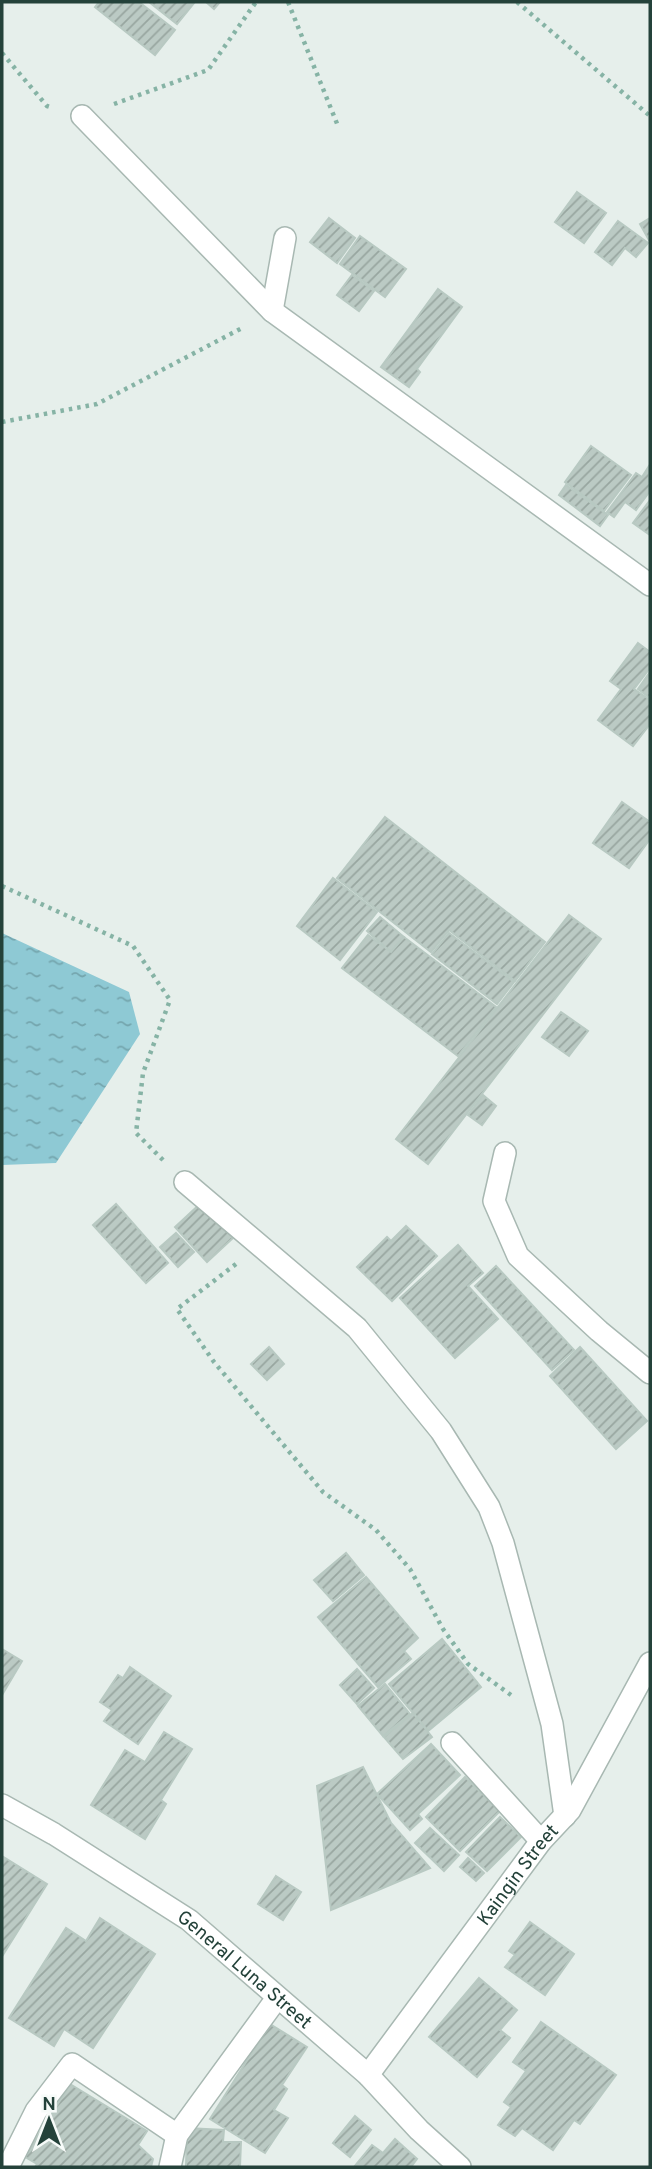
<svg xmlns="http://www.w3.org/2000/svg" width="652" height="2169" viewBox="0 0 652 2169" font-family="Overpass,sans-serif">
  <defs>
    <pattern id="water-ripples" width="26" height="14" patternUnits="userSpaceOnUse" patternTransform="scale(1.75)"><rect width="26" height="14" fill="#8ec9d4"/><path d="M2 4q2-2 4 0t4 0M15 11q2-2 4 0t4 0" fill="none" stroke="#74a5ad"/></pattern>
    <pattern id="building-hatch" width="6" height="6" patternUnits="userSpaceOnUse" patternTransform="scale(1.75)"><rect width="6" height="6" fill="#bbcac4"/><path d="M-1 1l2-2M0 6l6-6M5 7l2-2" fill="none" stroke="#98a6a0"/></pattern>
  </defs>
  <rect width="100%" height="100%" fill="#e6efeb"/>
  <polygon fill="url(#water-ripples)" points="2,933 129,992 140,1034 56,1163 2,1165"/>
  <g fill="url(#building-hatch)" stroke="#b8c9c2" stroke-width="2">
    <polygon points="99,2 139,2 175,30 155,55 95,7"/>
    <polygon points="149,2 193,2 194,3 177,24"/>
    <polygon points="206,2 220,2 214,9"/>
    <polygon points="577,192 606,213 584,243 555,222"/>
    <polygon points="329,218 355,238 337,263 310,242"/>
    <polygon points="650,218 650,242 640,224"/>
    <polygon points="618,221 648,243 636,257 625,248 612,265 595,252"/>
    <polygon points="360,236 406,269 385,297 340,264"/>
    <polygon points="352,275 374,291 359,311 337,295"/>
    <polygon points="438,289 462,307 417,369 420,372 409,387 381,367"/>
    <polygon points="591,446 631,475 604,511 565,482"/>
    <polygon points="649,466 650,491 636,510 625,502 614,517 607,512 636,473 642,477"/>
    <polygon points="566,485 608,515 600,526 559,495"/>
    <polygon points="650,500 650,535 633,523"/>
    <polygon points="638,643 650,652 650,668 634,689 650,700 650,724 633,746 598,720 621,689 610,681"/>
    <polygon points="650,672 650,698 638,689"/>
    <polygon points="622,802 650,822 650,839 629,868 593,843"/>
    <polygon points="385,817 545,942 515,981 449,930 431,952 337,878"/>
    <polygon points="333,878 377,912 340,960 297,926"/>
    <polygon points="569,915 601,939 428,1164 396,1139"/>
    <polygon points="380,917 404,937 391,952 367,931"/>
    <polygon points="449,933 514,982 497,1004 432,954"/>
    <polygon points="368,935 391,952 404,937 496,1007 458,1056 342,968"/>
    <polygon points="561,1012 588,1031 569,1056 542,1037"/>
    <polygon points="483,1095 496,1106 482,1125 468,1115"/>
    <polygon points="201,1203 233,1238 207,1262 175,1227"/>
    <polygon points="116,1204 168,1263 146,1283 93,1225"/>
    <polygon points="406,1226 437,1256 392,1301 357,1267 387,1237 391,1241"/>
    <polygon points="176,1233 194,1252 178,1267 160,1247"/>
    <polygon points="458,1245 483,1273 468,1286 498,1319 455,1358 400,1298"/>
    <polygon points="496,1266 574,1350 552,1370 475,1286"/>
    <polygon points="269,1347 284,1364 267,1380 251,1364"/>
    <polygon points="580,1347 647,1421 616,1449 550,1376"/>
    <polygon points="346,1553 364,1575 333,1601 314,1580"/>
    <polygon points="366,1577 418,1638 404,1651 411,1659 378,1687 318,1617"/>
    <polygon points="442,1639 481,1687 428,1731 389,1684"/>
    <polygon points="2,1649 22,1661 2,1695"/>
    <polygon points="130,1667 171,1696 138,1744 104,1721 112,1710 100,1702 118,1675 123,1678"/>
    <polygon points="357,1669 374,1688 357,1704 340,1685"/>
    <polygon points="385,1684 410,1714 383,1736 358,1706"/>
    <polygon points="413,1713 432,1737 403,1759 384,1737"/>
    <polygon points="164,1732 192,1749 161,1800 166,1804 145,1839 91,1805 125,1750 145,1762"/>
    <polygon points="431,1744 460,1775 418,1814 422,1819 410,1830 377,1794"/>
    <polygon points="363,1767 391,1823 430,1868 331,1910 317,1786"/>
    <polygon points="465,1777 500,1811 460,1851 426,1817"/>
    <polygon points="500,1817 521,1837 487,1871 466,1852"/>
    <polygon points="430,1828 459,1855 444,1871 415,1843"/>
    <polygon points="2,1856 47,1884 3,1955 2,1954"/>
    <polygon points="468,1858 484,1873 476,1881 460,1867"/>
    <polygon points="276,1876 301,1892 283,1920 258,1904"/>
    <polygon points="100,1918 155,1954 93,2048 64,2029 54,2046 9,2018 66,1928 86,1941"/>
    <polygon points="530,1922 574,1954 545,1995 505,1967 515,1955 509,1951"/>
    <polygon points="479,1978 517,2010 500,2030 510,2038 477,2077 429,2037"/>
    <polygon points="541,2022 616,2075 580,2124 574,2120 553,2150 522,2128 515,2136 498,2125 511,2107 504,2102 526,2071 513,2062"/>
    <polygon points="270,2024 307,2047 282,2085 287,2089 274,2110 288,2118 265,2153 210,2119"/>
    <polygon points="70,2084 147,2131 138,2145 153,2159 151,2167 35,2167 37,2164 25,2157"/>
    <polygon points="355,2116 371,2130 350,2157 333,2143"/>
    <polygon points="187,2128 224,2130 223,2142 241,2142 240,2167 186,2167"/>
    <polygon points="395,2139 417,2159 411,2167 354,2167 372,2145 383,2153"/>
  </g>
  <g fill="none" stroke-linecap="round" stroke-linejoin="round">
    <defs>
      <g id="service">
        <polyline points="272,311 285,238"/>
        <polyline points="452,1743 541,1841"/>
      </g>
      <g id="minor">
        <polyline points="82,116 272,311 650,585"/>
        <polyline points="505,1153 494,1201 518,1256 599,1331 650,1373"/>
        <polyline points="185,1182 357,1328 441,1431 489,1507 503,1543 552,1724 565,1816"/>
        <path id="s1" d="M368,2075L541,1841L570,1810L650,1663"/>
        <polyline points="8,2167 36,2111 72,2064 177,2135"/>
        <polyline points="170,2167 177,2135 277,1998"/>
      </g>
      <g id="tertiary">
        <path id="s2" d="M2,1805L54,1834L189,1920L368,2075L419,2130L460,2167"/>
      </g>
    </defs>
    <use href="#service" stroke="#a8b8b2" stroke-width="24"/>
    <use href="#minor" stroke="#a8b8b2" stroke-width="24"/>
    <use href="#tertiary" stroke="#a8b8b2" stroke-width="24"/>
    <g stroke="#86b3a5" stroke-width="4.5" stroke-dasharray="3.5 5" stroke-linecap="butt">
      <polyline points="288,2 338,126"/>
      <polyline points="517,2 650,116"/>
      <polyline points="2,53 47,106 53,108"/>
      <polyline points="114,104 208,70 256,2"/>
      <polyline points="2,422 97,404 244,327"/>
      <polyline points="2,886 133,946 170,1000 143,1073 136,1133 165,1162"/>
      <polyline points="236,1264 177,1309 214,1362 323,1492 376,1530 410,1569 443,1629 468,1664 511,1695"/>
    </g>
    <use href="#service" stroke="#fff" stroke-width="21"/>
    <use href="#minor" stroke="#fff" stroke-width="21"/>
    <use href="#tertiary" stroke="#fff" stroke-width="21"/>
  </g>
  <g text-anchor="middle" stroke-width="5" stroke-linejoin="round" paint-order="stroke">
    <g font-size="19" fill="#24423a" stroke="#f7fbf9">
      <text dy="7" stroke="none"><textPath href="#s1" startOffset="250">Kaingin Street</textPath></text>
      <text dy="7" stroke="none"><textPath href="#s2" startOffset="294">General Luna Street</textPath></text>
    </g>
  </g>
  <rect width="652" height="2169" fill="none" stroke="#24423a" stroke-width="7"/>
  <g transform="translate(49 2120)" stroke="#f7fbf9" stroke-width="5" paint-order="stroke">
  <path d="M0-5L12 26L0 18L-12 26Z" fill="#24423a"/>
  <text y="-10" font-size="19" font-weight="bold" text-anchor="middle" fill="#24423a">N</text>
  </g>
</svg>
